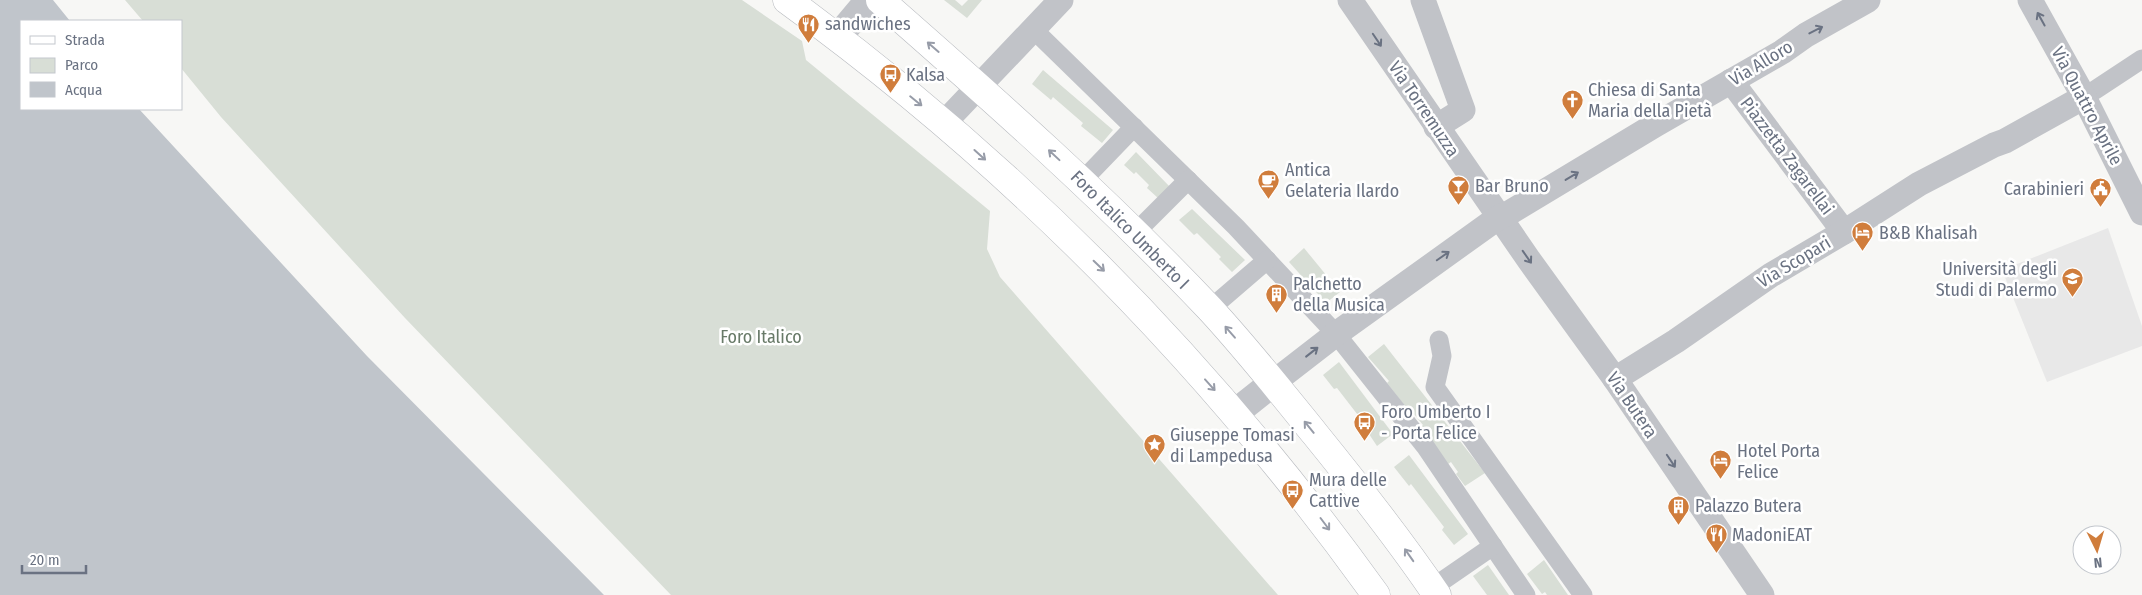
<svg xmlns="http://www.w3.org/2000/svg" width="2142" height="595" viewBox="0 0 2142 595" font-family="'Fira Sans Condensed',sans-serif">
  <rect width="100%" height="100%" fill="#f7f7f5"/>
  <polygon fill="#e8e8e8" points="2108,228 2142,326 2142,346 2047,382 2002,270"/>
  <g fill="#d8ded6">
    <polygon points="125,0 742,0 802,41 806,60 990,211 987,249 1000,277 1278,595 671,595 405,318 221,117 181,68 181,21 143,21"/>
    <polygon points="944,0 955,0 962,6 968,0 982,0 967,18"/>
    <polygon points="1043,70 1113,130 1102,143 1081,126 1083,123 1053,97 1051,100 1032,84"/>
    <polygon points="1136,152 1170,187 1158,198 1147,188 1149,185 1136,172 1134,174 1124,165"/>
    <polygon points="1192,209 1245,260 1232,272 1219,259 1221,257 1197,233 1194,235 1179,220"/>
    <polygon points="1304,248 1340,292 1326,303 1289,262"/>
    <polygon points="1384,344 1485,473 1465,486 1456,474 1458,472 1451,462 1448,464 1421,427 1423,425 1414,414 1412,415 1387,383 1389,381 1368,357"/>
    <polygon points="1339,362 1393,434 1377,446 1369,434 1371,432 1337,388 1334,389 1323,375"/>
    <polygon points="1409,455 1468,534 1454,545 1442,530 1444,527 1411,484 1409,486 1394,467"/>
    <polygon points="1544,560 1568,595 1547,595 1545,592 1542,594 1527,574"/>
    <polygon points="1488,565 1509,595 1487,595 1473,576"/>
  </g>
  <polygon fill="#c0c5cb" points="0,0 53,0 70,21 21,21 21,109 139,109 367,356 604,595 0,595"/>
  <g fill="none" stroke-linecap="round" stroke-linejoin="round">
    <defs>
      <g id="secondary">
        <path d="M787,0C1017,167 1211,365 1376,595"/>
        <path d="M880,0C993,99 1106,199 1210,309C1247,349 1281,392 1315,434C1358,487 1399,539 1437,595"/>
      </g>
    </defs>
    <use href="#secondary" stroke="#b6b9be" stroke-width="29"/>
    <g stroke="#c1c3c8" stroke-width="19">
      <polyline points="1034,30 1236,227 1336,334 1425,446 1526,595"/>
      <polyline points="2095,90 2142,59"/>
      <polyline points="1082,181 1134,127"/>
      <polyline points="1135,233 1188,180"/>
      <polyline points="1210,309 1267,260"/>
      <polyline points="1439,340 1442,356 1435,387 1583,595"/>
      <polyline points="1432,588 1493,546"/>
    </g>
    <g stroke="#c1c3c8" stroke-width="25">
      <polyline points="1350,0 1529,260 1615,379 1762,595"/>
      <polyline points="1423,0 1463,110 1436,127"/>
      <polyline points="2030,0 2084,97 2142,213"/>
      <polyline points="1731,81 1844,232"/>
      <polyline points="944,123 1061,0"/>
      <polyline points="1615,379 1676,341 1771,275 1844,232 1919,184 1994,145 2005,141 2084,97"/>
      <polyline points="1274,382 1336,334 1499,217 1509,213 1655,125 1782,52 1806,35 1868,0"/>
    </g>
    <g stroke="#c1c3c8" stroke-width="28">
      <polyline points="838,37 869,0"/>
      <polyline points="1235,413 1274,382"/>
    </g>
    <use href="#secondary" stroke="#fff" stroke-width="28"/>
  </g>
  <defs><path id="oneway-shaft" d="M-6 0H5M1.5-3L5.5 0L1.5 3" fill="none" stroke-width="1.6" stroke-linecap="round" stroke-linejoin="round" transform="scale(1.25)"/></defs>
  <g stroke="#6a7282">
    <use href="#oneway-shaft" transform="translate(2041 19) rotate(-119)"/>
    <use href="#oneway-shaft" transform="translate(1816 30) rotate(-27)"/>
    <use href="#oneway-shaft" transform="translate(1377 40) rotate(56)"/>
    <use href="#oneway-shaft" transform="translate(1572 176) rotate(-31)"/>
    <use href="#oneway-shaft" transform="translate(1443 256) rotate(-35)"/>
    <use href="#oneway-shaft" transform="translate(1527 257) rotate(55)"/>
    <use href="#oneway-shaft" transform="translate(1312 352) rotate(-38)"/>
    <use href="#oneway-shaft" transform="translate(1671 461) rotate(56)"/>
  </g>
  <g stroke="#979ca8">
    <use href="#oneway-shaft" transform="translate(933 47) rotate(-139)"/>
    <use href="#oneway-shaft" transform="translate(916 101) rotate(39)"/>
    <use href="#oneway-shaft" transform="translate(980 155) rotate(42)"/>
    <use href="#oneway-shaft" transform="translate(1054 155) rotate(-137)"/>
    <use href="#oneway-shaft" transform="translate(1099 266) rotate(44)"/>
    <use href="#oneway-shaft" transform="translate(1230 332) rotate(-131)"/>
    <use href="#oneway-shaft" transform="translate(1210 385) rotate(48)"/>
    <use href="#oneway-shaft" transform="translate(1309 427) rotate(-129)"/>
    <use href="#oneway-shaft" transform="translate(1325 524) rotate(53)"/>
    <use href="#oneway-shaft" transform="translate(1409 555) rotate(-125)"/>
  </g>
  <defs>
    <symbol id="restaurant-pin" viewBox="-11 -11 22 30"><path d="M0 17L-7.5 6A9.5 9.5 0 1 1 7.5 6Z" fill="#d07d3c" stroke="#fff"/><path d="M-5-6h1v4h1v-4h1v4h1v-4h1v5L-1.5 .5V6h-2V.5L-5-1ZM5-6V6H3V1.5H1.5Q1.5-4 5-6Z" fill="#fff"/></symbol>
    <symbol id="bus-pin" viewBox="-11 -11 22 30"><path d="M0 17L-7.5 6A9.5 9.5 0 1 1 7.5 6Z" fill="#d07d3c" stroke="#fff"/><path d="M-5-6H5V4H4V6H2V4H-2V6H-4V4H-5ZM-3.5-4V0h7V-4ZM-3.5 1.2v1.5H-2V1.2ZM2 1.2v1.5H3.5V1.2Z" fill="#fff"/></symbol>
    <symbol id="church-pin" viewBox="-11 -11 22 30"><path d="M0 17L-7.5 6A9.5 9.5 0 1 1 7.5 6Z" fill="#d07d3c" stroke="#fff"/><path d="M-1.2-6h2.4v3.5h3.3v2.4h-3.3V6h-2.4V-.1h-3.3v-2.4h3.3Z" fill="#fff"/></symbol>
    <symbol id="cafe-pin" viewBox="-11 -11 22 30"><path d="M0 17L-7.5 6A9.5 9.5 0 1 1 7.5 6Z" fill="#d07d3c" stroke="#fff"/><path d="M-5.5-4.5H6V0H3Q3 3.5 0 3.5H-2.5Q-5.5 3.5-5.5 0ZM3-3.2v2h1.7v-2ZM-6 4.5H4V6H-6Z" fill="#fff"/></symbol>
    <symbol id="bar-pin" viewBox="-11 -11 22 30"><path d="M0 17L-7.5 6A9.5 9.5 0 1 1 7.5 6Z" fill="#d07d3c" stroke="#fff"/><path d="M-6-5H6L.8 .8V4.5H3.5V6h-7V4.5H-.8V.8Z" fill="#fff"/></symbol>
    <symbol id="civic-pin" viewBox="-11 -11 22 30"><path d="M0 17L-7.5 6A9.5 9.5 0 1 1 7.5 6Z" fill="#d07d3c" stroke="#fff"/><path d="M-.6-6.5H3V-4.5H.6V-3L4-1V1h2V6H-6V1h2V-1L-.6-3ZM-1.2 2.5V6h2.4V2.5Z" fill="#fff"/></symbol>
    <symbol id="hotel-pin" viewBox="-11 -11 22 30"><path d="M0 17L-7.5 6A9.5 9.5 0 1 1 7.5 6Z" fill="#d07d3c" stroke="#fff"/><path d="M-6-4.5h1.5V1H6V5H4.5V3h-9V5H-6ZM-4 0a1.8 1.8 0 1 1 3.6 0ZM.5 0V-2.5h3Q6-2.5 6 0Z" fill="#fff"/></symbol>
    <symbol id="university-pin" viewBox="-11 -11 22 30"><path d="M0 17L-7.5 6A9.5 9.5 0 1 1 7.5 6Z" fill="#d07d3c" stroke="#fff"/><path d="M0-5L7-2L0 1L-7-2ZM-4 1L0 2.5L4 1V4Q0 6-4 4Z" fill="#fff"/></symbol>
    <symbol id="building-pin" viewBox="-11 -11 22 30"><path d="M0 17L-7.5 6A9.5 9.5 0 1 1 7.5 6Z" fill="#d07d3c" stroke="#fff"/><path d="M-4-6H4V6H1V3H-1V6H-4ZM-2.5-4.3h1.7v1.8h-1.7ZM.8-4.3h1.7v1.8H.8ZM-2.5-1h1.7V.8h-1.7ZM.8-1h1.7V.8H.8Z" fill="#fff"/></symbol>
    <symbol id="sight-pin" viewBox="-11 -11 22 30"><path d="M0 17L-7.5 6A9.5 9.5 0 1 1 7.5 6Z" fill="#d07d3c" stroke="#fff"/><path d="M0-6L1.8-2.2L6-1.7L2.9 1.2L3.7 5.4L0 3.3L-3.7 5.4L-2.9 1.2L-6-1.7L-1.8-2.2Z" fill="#fff"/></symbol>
  </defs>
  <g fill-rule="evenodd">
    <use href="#restaurant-pin" x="796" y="12" width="25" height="34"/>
    <use href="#bus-pin" x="878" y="62" width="25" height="34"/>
    <use href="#church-pin" x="1560" y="88" width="25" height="34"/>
    <use href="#cafe-pin" x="1256" y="168" width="25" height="34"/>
    <use href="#bar-pin" x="1446" y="174" width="25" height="34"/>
    <use href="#civic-pin" x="2088" y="176" width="25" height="34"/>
    <use href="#hotel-pin" x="1850" y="220" width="25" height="34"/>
    <use href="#university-pin" x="2060" y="266" width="25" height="34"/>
    <use href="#building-pin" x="1264" y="282" width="25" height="34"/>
    <use href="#bus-pin" x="1352" y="410" width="25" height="34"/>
    <use href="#sight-pin" x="1142" y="432" width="25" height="34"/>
    <use href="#hotel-pin" x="1708" y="448" width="25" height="34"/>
    <use href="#bus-pin" x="1280" y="478" width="25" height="34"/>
    <use href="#building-pin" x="1666" y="494" width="25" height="34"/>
    <use href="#restaurant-pin" x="1704" y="522" width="25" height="34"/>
  </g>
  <g text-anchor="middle" stroke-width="5" stroke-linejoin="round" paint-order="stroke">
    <g font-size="18" fill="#6a7282" stroke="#fff" text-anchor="start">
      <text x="825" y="30">sandwiches</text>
      <text x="906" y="81">Kalsa</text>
      <text x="1588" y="96">Chiesa di Santa<tspan x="1588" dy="21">Maria della Pietà</tspan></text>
      <text x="1285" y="176">Antica<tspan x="1285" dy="21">Gelateria Ilardo</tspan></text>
      <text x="1475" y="192">Bar Bruno</text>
      <text x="2084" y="195" text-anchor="end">Carabinieri</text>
      <text x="1879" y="239">B&amp;B Khalisah</text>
      <text x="2057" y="275" text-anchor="end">Università degli<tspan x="2057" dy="21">Studi di Palermo</tspan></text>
      <text x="1293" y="290">Palchetto<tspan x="1293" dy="21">della Musica</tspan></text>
      <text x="1381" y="418">Foro Umberto I<tspan x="1381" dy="21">- Porta Felice</tspan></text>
      <text x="1170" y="441">Giuseppe Tomasi<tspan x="1170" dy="21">di Lampedusa</tspan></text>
      <text x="1737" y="457">Hotel Porta<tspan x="1737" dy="21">Felice</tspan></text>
      <text x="1309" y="486">Mura delle<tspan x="1309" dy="21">Cattive</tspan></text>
      <text x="1695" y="512">Palazzo Butera</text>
      <text x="1732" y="541">MadoniEAT</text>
    </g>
    <g font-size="18" fill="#6a7282" stroke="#fff">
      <text transform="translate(1761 63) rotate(-31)" y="6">Via Alloro</text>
      <text transform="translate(2087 106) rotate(62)" y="6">Via Quattro Aprile</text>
      <text transform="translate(1424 109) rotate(56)" y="6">Via Torremuzza</text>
      <text transform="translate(1787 156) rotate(53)" y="6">Piazzetta Zagarellai</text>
      <text transform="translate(1130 230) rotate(45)" y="6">Foro Italico Umberto I</text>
      <text transform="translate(1794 262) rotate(-31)" y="6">Via Scopari</text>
      <text transform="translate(1632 405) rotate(56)" y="6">Via Butera</text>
    </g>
    <g font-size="18" fill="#687a68" stroke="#fff">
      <text x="761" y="343">Foro Italico</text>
    </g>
  </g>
  <rect x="20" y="20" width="162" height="90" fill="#ffffff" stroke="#c3c7cd"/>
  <rect x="30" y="36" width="25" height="8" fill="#ffffff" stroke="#c3c7cd"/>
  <text x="65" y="45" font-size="15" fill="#6a7282">Strada</text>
  <rect x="30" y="58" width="25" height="15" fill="#d8ded6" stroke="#c3c7cd"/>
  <text x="65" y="70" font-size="15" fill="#6a7282">Parco</text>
  <rect x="30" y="82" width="25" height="15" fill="#c0c5cb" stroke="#c3c7cd"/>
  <text x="65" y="95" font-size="15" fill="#6a7282">Acqua</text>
  <g transform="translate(2097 550) rotate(175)"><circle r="24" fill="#ffffff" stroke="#c3c7cd"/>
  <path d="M0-4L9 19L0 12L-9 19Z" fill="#d07d3c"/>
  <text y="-8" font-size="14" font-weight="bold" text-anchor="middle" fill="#6a7282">N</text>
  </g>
  <path d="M22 565v8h64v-8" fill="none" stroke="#6a7282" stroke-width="2.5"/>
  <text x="30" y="565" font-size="15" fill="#6a7282" stroke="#ffffff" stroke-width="4" paint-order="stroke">20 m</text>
</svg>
